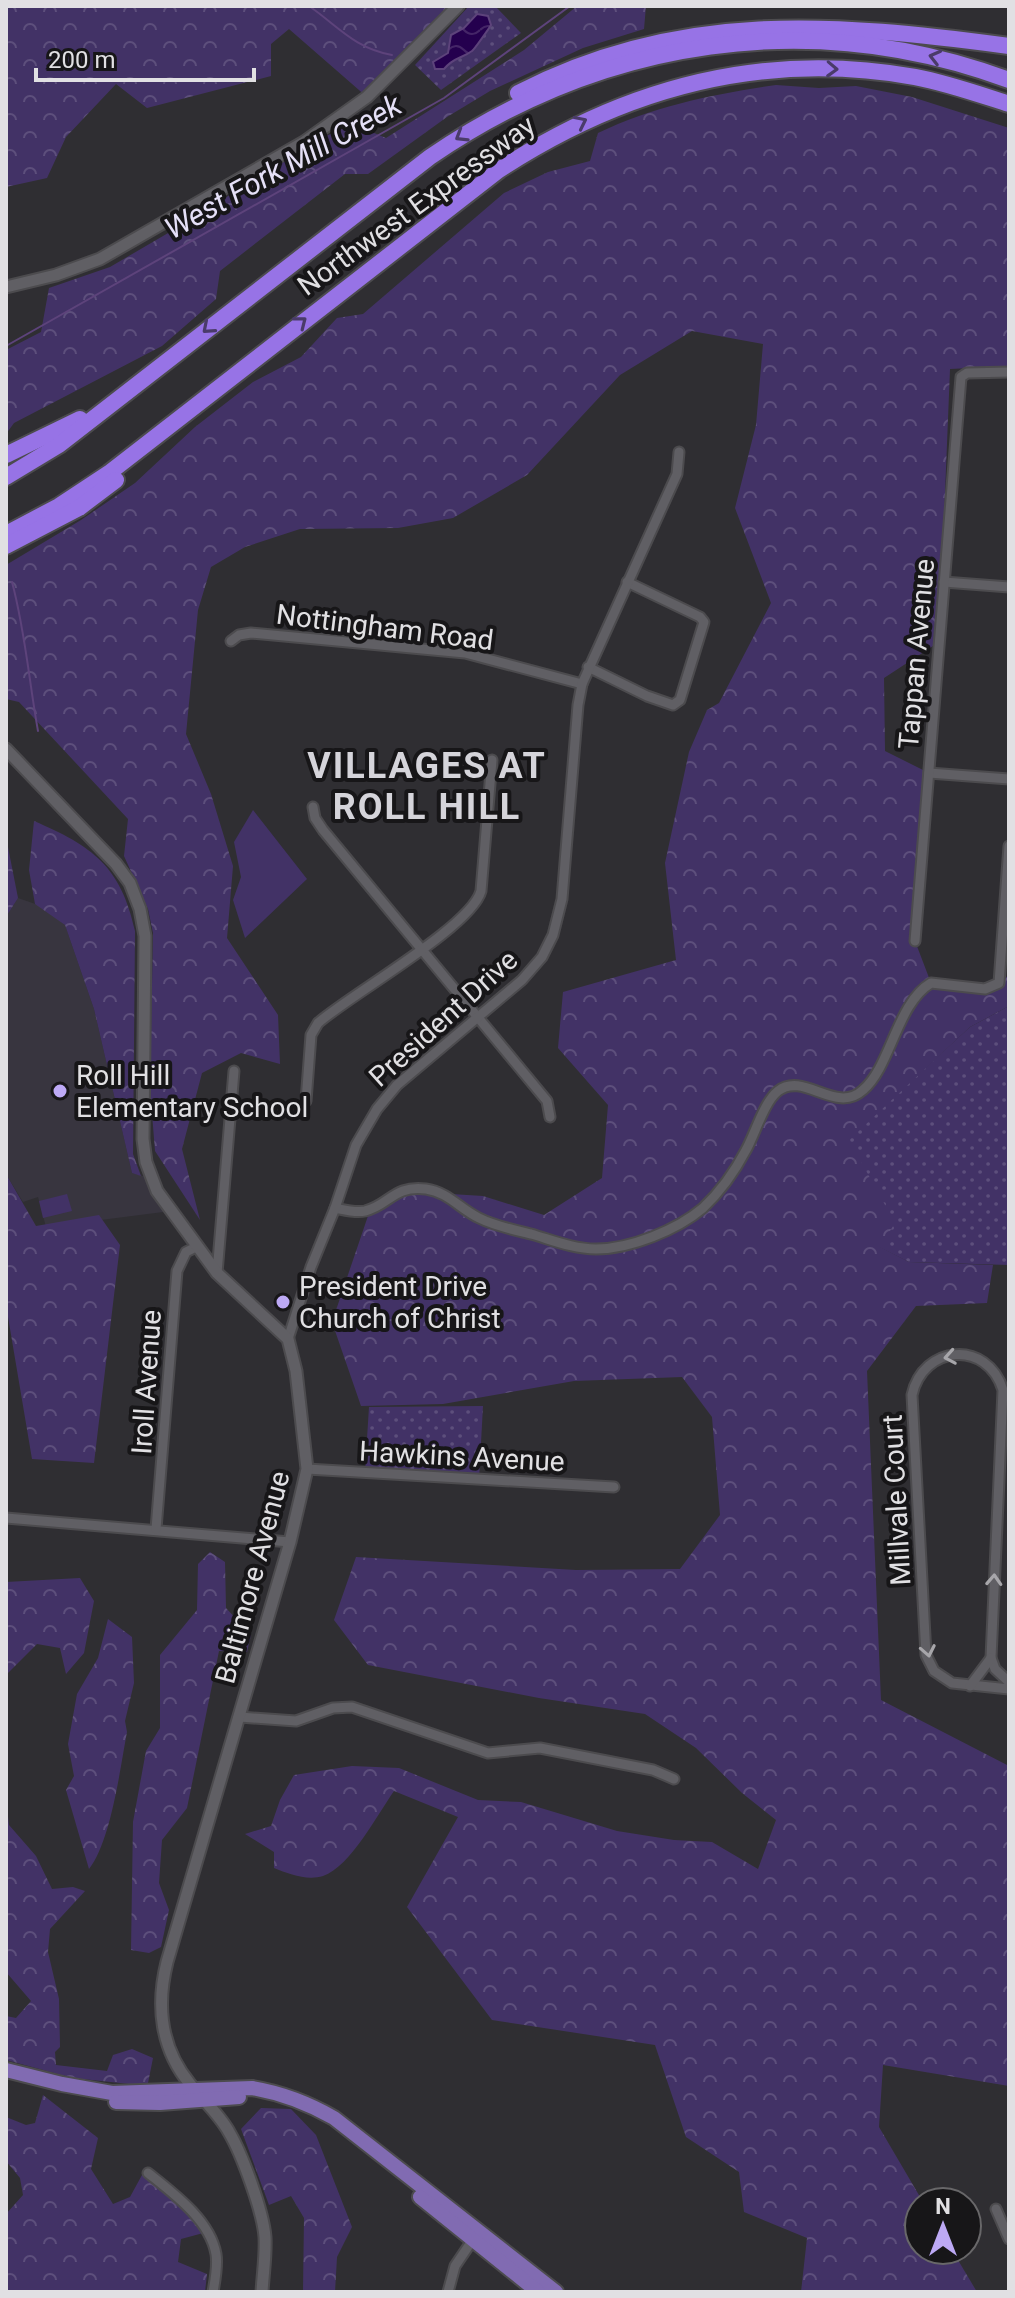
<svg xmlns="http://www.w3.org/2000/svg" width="1015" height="2298" viewBox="0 0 1015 2298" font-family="Roboto,sans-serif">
  <defs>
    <pattern id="grass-dots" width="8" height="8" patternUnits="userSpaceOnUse" patternTransform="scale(2)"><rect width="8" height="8" fill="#423266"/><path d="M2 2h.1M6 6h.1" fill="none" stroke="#5d4f7c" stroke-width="1.8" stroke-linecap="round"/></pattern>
    <pattern id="forest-crowns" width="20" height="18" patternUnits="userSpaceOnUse" patternTransform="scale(2)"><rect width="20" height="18" fill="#423266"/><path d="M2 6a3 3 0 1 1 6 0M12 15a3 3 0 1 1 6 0" fill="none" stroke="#5d4f7c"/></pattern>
    <pattern id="water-waves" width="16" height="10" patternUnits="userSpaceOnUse" patternTransform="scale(2)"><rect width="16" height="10" fill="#24004e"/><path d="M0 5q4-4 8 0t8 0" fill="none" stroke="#442567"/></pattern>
  </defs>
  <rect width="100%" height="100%" fill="#2f2e32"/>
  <polygon fill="#38353f" points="18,898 41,906 65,925 94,1009 132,1173 151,1178 171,1211 46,1227 38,1197 23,1202 6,1174 6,917"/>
  <g fill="url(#grass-dots)">
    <polygon points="469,6 495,6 521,33 441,90 415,65"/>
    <polygon points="1009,1006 1009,1265 909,1262 879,1247 848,1139 970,1027"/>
    <polygon points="483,1406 479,1479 365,1472 369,1407"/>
  </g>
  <g fill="url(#forest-crowns)">
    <polygon points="6,6 458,6 367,97 289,29 271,44 271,76 147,108 116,84 66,137 47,178 6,187"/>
    <polygon points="577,6 646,6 644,29 583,48 490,91 447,117 368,174 345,174 220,271 216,299 162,346 14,423 6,434 6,350 41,332 49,288 110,267 199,215 306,145 353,124 386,138 524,50"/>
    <path d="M776,85L819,88L856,86L912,97L1009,128V366L950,369L939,642L884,678L885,751L929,773L915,941L931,983L995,986L1009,975V1006L970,1027L849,1140L895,1223L880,1247L909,1262L993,1265L987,1303L916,1306L867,1371L881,1700L1009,1766V2086L883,2065L879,2127L923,2202H919V2250H952L977,2292H801L807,2238L744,2212L739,2172L686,2137L655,2045L492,2020L407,1907L458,1817L394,1791C377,1815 351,1866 323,1876C307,1881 289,1874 274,1868V1852L245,1834L271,1826L280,1800L294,1775L352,1766L399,1768L478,1800L521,1802L617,1831L674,1840L712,1842L758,1869L776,1820L742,1793L696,1748L645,1714L539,1698L368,1665L334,1620L356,1557L576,1570L680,1569L720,1515L712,1417L682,1377L574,1381L443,1404L361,1406L332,1322L370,1210L402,1191L483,1196L544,1215L602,1178L608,1105L558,1048L563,992L676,960L665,863L689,752L707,710L719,703L771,603L735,508L756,425L763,344L692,331L620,375L527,475L453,518L398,528L300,529L245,547L211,567L198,610L186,734L211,794L233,866L227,938L278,1015L280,1064L241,1053L202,1073L182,1149L200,1220L155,1151L150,1088L153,933L148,909L124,856L128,819L19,702L6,699V565L81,520L135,483L195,427L253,382L301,357L337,318L363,314L504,193L548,172L590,161L598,133C655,106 714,94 776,85Z"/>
    <path d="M34,821C92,846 121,866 135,931L133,1154L141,1176L132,1173L94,1009L65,925L35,904L29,870Z"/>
    <polygon points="6,837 18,898 6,917"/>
    <polygon points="6,1174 36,1226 99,1215 120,1245 94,1463 32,1459 6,1305"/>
    <polygon points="210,1552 225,1562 226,1608 251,1635 247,1652 219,1651 187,1808 162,1840 159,1883 169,1910 161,1947 149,1953 131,1950 133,1822 146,1751 160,1728 160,1655 197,1610 198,1564"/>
    <polygon points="80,1578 94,1601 84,1653 66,1674 60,1648 37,1644 6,1675 6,1582"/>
    <path d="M108,1619L132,1637L134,1683L125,1721L127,1732C120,1769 111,1841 89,1869L66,1790L74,1776L68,1744L77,1694L98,1658Z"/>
    <polygon points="6,1800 9,1825 36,1856 52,1889 73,1887 85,1891 50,1929 48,1952 59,1999 60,2047 55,2052 56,2065 107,2071 113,2055 132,2049 153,2058 148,2083 139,2085 73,2078 6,2060 6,2016 16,2018 31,2001 6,1972"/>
    <polygon points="43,2095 98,2138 91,2169 113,2204 130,2197 142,2175 148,2173 181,2200 207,2232 181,2239 178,2262 207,2274 205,2292 6,2292 6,2214 23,2195 20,2178 6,2161 6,2117 26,2125 35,2123"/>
    <polygon points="261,2108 291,2109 316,2135 352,2227 337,2257 335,2292 303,2292 304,2218 291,2196 269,2205 241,2129"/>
  </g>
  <g fill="#423266">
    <polygon points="253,810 307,879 245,938 233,900 241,877 234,842"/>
    <polygon points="67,1194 72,1211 43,1218 39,1201"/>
  </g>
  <path fill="url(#water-waves)" stroke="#5d437b" stroke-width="2" d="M477,14L488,16L491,25C490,27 474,50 472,51C461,59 454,57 444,69H435L433,62L448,53L451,35L464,28Z"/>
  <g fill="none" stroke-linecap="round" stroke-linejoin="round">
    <g stroke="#5d437b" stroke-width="2">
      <path d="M309,6C338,26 354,48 392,55"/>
      <polyline points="6,346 444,98 570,6"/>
      <path d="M12,582C25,630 29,681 38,731"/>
    </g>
    <defs>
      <g id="minor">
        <polyline points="944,582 1009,587"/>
        <polyline points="231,641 239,635 251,633 465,653 582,684"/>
        <polyline points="588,667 647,696 673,705 680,700 704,622 700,617 627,582"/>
        <polyline points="929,773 1009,779"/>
        <polyline points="313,807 315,818 323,830 547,1101 550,1117"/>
        <polyline points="915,941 961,377 967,373 1009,372"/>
        <path d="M306,1101L311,1035L318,1023C351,994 471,927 481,891L492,760"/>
        <path d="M335,1208C345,1210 355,1213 365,1211C390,1205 393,1185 426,1189C448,1192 460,1209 479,1218C495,1226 514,1230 531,1234C552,1240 573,1249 596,1249C630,1249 677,1230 703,1208C720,1192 735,1171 746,1150C755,1134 764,1102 778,1091C804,1071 836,1115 863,1090C891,1066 897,1003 931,983L985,989L999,983L1009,846"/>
        <polyline points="217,1273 234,1071"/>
        <polyline points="288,1339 311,1267 335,1208 356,1145 377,1109 397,1085 522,980 542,957 553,935 562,899 578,705 582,684 677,474 679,452"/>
        <polyline points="307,1469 614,1487"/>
        <polyline points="6,1518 290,1542"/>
        <polyline points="156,1529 177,1271 186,1252 196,1247"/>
        <path d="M1009,1682L995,1669L991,1658L1003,1390C987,1339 923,1345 912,1395L926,1655L934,1671L952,1683L1009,1689"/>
        <polyline points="970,1686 991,1658"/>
        <polyline points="240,1717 296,1721 333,1708 352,1707 488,1753 540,1748 653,1770 674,1779"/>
        <path d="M148,2173C173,2193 210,2220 216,2254C218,2266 215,2280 213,2292"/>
        <polyline points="996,2209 1009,2239"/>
        <polyline points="448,2292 455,2266 474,2238"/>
      </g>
      <g id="tertiary">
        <polyline points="6,287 56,275 100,259 304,142 367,97 458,6"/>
        <path d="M6,749L116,864L130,883L140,909L145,936L143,1139L146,1162L157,1191L217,1273L288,1339L296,1371L307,1469L290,1542L167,1962C156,2006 161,2049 190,2084C203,2100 219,2114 229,2132C242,2154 263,2211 265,2237C266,2255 263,2274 262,2292"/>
      </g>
      <g id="primary">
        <path d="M6,2070L62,2084L112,2093L252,2088C282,2093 308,2103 334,2118L556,2292"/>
        <polyline points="116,2102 160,2103 239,2097"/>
        <polyline points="420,2197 538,2292"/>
      </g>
      <g id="motorway">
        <path d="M518,93C680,9 835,23 1009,46"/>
        <polyline points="6,455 80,419"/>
        <path d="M6,477L59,445L430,157C603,38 811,7 1009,80"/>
        <path d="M6,534L59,506L109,473L499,170C626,87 764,50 915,77C947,83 978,94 1009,104"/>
        <polyline points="6,546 79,508 116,480"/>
      </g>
    </defs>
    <use href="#minor" stroke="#4c4b4e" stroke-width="13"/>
    <use href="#tertiary" stroke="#4c4b4e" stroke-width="15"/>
    <use href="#primary" stroke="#4c4b4e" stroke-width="18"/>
    <use href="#motorway" stroke="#4c4b4e" stroke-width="20"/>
    <use href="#minor" stroke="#605f64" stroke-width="9"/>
    <use href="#tertiary" stroke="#605f64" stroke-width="11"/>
    <use href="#primary" stroke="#816bb2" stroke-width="14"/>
    <use href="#motorway" stroke="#9773e6" stroke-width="16"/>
  </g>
  <defs><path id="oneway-chevron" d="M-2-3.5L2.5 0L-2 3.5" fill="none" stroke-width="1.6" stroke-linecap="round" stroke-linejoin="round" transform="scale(2)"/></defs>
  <g stroke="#4a3b6a">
    <use href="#oneway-chevron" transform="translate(935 57) rotate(-166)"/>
    <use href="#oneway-chevron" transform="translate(832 69) rotate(2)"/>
    <use href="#oneway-chevron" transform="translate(581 122) rotate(-26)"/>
    <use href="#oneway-chevron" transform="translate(461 136) rotate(148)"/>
    <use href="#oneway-chevron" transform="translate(301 322) rotate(-38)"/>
    <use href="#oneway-chevron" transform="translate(208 328) rotate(139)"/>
  </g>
  <g stroke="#a7a6aa">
    <use href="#oneway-chevron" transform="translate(950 1357) rotate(170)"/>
    <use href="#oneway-chevron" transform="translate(994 1580) rotate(-87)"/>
    <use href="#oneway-chevron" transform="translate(928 1651) rotate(79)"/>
  </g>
  <g fill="#bda9f5" stroke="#171618" stroke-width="3">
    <circle cx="60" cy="1091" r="8"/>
    <circle cx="283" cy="1302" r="8"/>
  </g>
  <g text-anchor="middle" stroke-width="8" stroke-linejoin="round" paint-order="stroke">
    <g font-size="28" fill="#e1e0e3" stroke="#171618">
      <text transform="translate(416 205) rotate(-36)" y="10">Northwest Expressway</text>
      <text transform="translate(385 627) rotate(7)" y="10">Nottingham Road</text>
      <text transform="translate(916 654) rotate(-85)" y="10">Tappan Avenue</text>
      <text transform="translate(443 1018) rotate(-42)" y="10">President Drive</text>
      <text transform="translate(146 1382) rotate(-86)" y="10">Iroll Avenue</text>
      <text transform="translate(462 1456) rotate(3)" y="10">Hawkins Avenue</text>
      <text transform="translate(896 1500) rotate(-93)" y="10">Millvale Court</text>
      <text transform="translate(252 1577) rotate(-75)" y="10">Baltimore Avenue</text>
    </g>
    <g font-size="28" fill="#e1e0e3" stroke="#171618" text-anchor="start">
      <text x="76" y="1085">Roll Hill<tspan x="76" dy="32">Elementary School</tspan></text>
      <text x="299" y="1296">President Drive<tspan x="299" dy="32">Church of Christ</tspan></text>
    </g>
    <g font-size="30" font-style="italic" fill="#e5e0f7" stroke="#171618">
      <text transform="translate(283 167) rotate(-29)" y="10">West Fork Mill Creek</text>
    </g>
    <g font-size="36" font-weight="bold" letter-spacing="2" fill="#d5d4da" stroke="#171618">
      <text x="427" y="778">VILLAGES AT<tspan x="427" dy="41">ROLL HILL</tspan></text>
    </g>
  </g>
  <rect width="1015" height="2298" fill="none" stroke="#e1e0e3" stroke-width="16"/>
  <g transform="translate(943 2226)"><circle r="38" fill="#171618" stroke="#686769" stroke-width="2"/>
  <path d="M0-6L14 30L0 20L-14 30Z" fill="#bda9f5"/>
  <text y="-12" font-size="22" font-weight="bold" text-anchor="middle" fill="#e1e0e3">N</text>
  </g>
  <path d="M36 68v12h218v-12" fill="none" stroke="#e1e0e3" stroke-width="4"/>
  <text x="48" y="68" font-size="24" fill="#e1e0e3" stroke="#171618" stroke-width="6" paint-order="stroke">200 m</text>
</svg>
